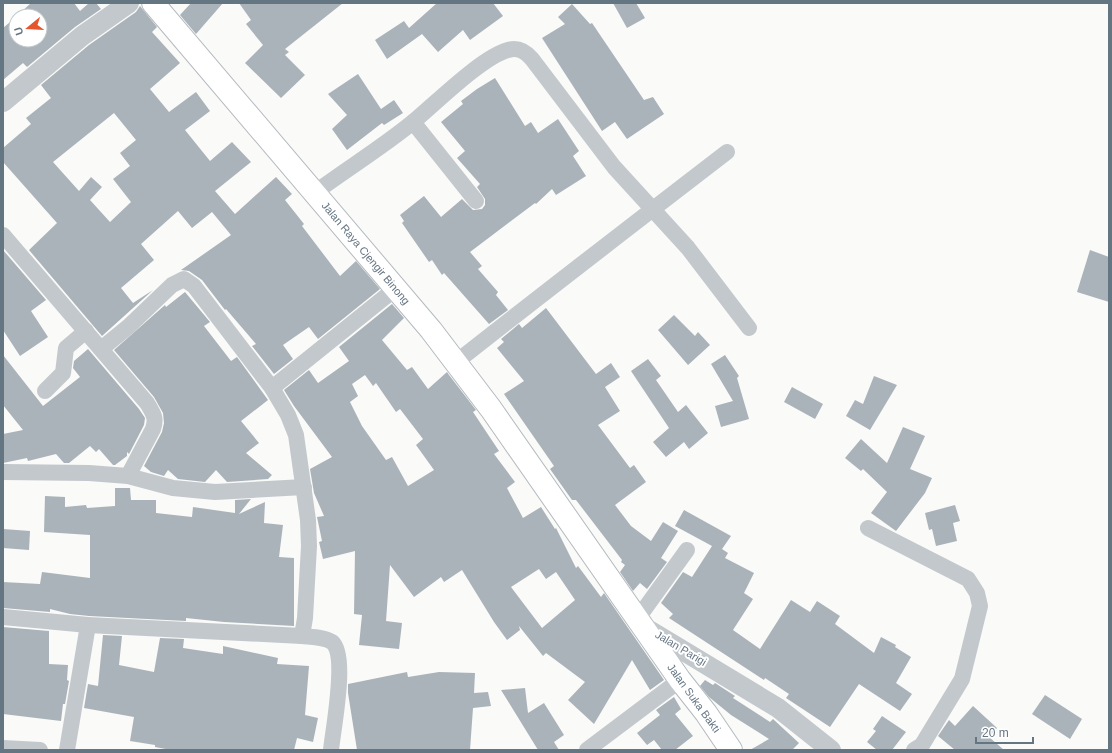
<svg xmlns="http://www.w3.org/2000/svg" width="1112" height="753" viewBox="0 0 1112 753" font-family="Arial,sans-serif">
  <rect width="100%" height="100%" fill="#fafaf8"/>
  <g fill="#aab3b9" fill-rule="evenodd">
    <polygon points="31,3 74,3 80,11 89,3 96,3 101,9 75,27 27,67 23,63 3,80 3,28 16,17 16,40 40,40 40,16 17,16"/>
    <polygon points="191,3 223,3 196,34 180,15"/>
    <polygon points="239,3 343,3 285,49 289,52 285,55 305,75 281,98 245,63 263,45 246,24 251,20"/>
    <polygon points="437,3 493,3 503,16 470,40 463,30 438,52 422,34 387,59 375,40 404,21 409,28"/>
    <polygon points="613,3 636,3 645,18 627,28"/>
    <polygon points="572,4 590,24 592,23 644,100 653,97 664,114 627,139 615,122 602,131 542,38 565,24 558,17"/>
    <path d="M140,6L157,27L152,32L180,63L150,89L169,112L196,92L210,111L185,130L210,161L232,142L251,162L215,191L235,214L276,177L292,194L285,200L304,224L302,226L340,276L356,261L380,289L318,339L309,327L283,345L293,359L274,374L252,346L256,344L226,309L225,310L202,280L189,271L181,270L231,235L212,212L192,228L178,211L141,244L154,260L121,288L133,303L153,290L102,336L29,250L57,223L3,162V148L31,124L26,118L51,98L41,85L89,45L136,12ZM114,113L136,140L120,153L130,166L113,179L131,202L110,222L90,200L102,187L91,177L79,191L53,162Z"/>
    <polygon points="358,74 381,109 394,100 403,113 384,125 382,123 347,150 332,129 347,115 328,94"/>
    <polygon points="495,78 525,126 531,122 538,133 558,119 579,151 573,156 586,176 556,195 552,189 536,204 535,203 470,252 482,266 478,269 498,292 496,295 508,310 489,324 444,273 442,275 432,260 429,262 402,223 404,221 400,215 424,196 441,217 462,199 473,210 482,209 485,205 485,199 477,187 480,184 457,158 465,151 441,122 463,104 461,101 477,89"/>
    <polygon points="3,250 46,300 31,311 48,337 20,356 3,330"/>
    <polygon points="1090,250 1109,257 1109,302 1077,292"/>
    <polygon points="185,292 210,322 204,326 231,361 237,357 268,400 241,421 259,443 246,453 272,475 268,479 227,482 216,470 205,482 178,479 168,470 164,476 151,472 144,466 162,432 164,423 163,413 154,397 114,350 165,305 166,307"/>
    <path d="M392,304L404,318L382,340L407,370L412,367L428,389L447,372L449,375L476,410L473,412L499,451L494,454L515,482L507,488L523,518L541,507L555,529L556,528L576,568L578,566L601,597L604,593L664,680L650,690L632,660L594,724L568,700L585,682L546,653L543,656L519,626L520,630L507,640L494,622L462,570L444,582L441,577L414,597L390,565L386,621L402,623L399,649L359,645L362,615L354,614L355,551L323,559L319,542L322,541L317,517L324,516L314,493L310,469L332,457L294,406L284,390L309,370L318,383L349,361L339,347ZM365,375L373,386L376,383L396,412L400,409L423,439L416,445L434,470L408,486L392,457L386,460L362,426L350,402L358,396L352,384ZM539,569L546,579L556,572L575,600L542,628L511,587Z"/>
    <polygon points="546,308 596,374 611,363 620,377 605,387 620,411 598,425 630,468 634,465 646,482 615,505 631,526 651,541 663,522 678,531 661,558 667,562 647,589 640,583 633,591 620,572 625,565 621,562 622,560 576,500 572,500 550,469 554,466 504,394 524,381 497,348 504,342 501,339 519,324 522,328"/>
    <polygon points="674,315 695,336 698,332 710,345 688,365 658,330"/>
    <polygon points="88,349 139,409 145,418 144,425 129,454 127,452 127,456 115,465 113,465 99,449 96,452 90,446 69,463 64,463 56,454 28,461 27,458 3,463 3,434 23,430 3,405 3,355 43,406 80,377 73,368 74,361"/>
    <polygon points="725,355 739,376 737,378 749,419 721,427 715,406 733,401 711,364"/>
    <polygon points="648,359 661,376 656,380 678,412 686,405 708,433 689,449 684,442 666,457 653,442 669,428 631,371"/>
    <polygon points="874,376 897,385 870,430 846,416 855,400 863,404"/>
    <polygon points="792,387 823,404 815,419 784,402"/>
    <polygon points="903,427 925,436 910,469 932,478 925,493 896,531 871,513 887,492 863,469 861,471 845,458 861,439 887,463"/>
    <polygon points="115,488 130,488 131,500 156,500 156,513 192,517 193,507 235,513 235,500 251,499 239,514 265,502 264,523 283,525 279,557 294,558 294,626 224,622 186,618 186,621 89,616 70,614 50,609 50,612 3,608 3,582 40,584 42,572 90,578 90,535 44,532 45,496 65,497 65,507 86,505 87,508 115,506"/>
    <polygon points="955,505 960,521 953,523 957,541 936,546 932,529 929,530 925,513"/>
    <polygon points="684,510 731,536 722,549 728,553 725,558 754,573 744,593 753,599 733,630 760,649 791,600 810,612 817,601 840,616 835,624 874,653 881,637 896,645 895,647 911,657 896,683 912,694 900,711 859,684 830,727 786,698 789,694 765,678 764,680 669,618 673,614 661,603 683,572 692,577 712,546 675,526"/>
    <polygon points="3,529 30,531 29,550 3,548"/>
    <polygon points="3,627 49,631 49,664 68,665 67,680 69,681 65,704 63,704 61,721 3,714"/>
    <polygon points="103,635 122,636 119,665 154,672 160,638 184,639 183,648 223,654 223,646 278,658 277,664 309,666 305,715 318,718 313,742 297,738 294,750 171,750 155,747 155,745 130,741 134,717 84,708 88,684 98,686"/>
    <polygon points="407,672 408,677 439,672 475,673 474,693 488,692 491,706 473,708 470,750 357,750 348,693 348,684"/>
    <polygon points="705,680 713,685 715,683 735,696 733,698 770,722 773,719 799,743 792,750 750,750 769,739 731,715 709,697 700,686"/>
    <polygon points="525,688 528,713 544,703 564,735 554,742 559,750 538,750 501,690"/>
    <polygon points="1045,695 1082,719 1070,739 1032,714"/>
    <polygon points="674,697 681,709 675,714 693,736 675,750 662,750 654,740 647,745 637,733 660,715 656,710"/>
    <polygon points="973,706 997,728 989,737 1004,750 955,750 938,736 949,720 955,726"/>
    <polygon points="882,716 906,732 892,750 877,750 867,742 876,731 873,729"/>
  </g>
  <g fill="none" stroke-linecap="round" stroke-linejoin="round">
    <defs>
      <polyline id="secondary" points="153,3 431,330 491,409 680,680 706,713 731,750"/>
    </defs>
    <use href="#secondary" stroke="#b3babf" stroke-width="24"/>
    <g stroke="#c3c8cc" stroke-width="16">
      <polyline points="413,122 476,201"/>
      <path d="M318,196L324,186C353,165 385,145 413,122C436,103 482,57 508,50C518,47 525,51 532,59L614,167L688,248L749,328"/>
      <path d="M3,235L147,403C153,413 157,418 153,429L128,476"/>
      <polyline points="101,349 128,327 172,285 184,279 194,286 272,388 288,415 296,435 308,520 309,546 305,618 302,636"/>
      <path d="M455,363C545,292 636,222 727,152"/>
      <polyline points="272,388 395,289"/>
      <polyline points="45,391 63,373 66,348 86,331"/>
      <polyline points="3,472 89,473 128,476 173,488 215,492 304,487"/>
      <polyline points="868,528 968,579 977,593 980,606 962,679 922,745 914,750"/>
      <path d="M3,617L88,625L302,636C311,637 325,637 332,642C348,655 333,729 331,750"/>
      <polyline points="638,618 687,550"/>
      <polyline points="3,748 40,750"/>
      <polyline points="67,750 88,625"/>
      <polyline points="587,750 680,680"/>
    </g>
    <g stroke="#c3c8cc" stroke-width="20">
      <polyline points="3,102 82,36 129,3"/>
      <polyline points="644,627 778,708 831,750"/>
    </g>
    <use href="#secondary" stroke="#fff" stroke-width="22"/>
  </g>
  <g text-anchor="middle" stroke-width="4" stroke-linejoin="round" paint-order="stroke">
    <g font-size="11" fill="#657683" stroke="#fff">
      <text transform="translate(366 253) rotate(50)" y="4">Jalan Raya Cjengir Binong</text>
      <text transform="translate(681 648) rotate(31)" y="4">Jalan Parigi</text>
      <text transform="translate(694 698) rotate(54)" y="4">Jalan Suka Bakti</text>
    </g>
  </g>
  <rect width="1112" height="753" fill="none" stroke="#657683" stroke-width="8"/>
  <g transform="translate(28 28) rotate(252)"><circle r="19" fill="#ffffff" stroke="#c1c8cd"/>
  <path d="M0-3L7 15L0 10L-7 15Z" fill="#e4572e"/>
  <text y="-6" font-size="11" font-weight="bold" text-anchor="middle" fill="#657683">U</text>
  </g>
  <path d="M976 737v6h57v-6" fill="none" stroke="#657683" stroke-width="2"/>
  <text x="982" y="737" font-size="12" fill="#657683" stroke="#ffffff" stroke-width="3" paint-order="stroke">20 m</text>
</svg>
